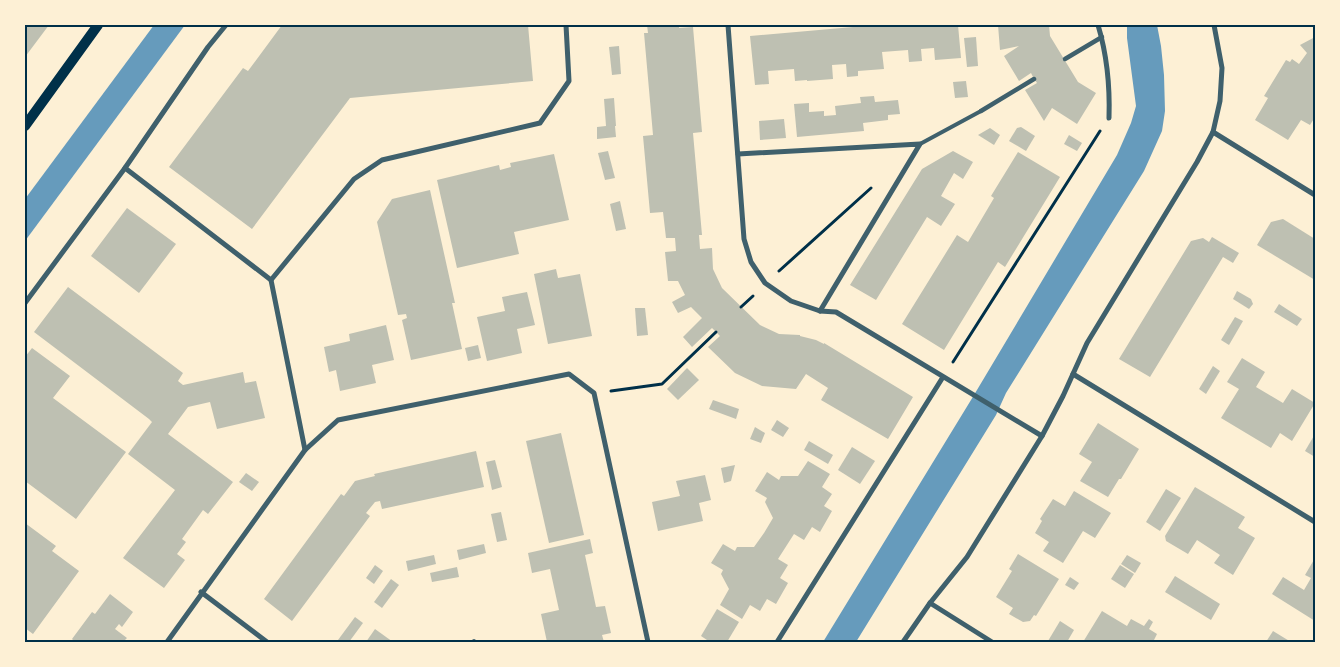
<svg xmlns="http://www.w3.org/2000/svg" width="1340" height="667" viewBox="0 0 1340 667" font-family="'Open Sans',sans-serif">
  <rect width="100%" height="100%" fill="#fdf0d5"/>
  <g fill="#669bbc">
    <polygon points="154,25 185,25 25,241 25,199"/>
    <polygon points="1127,25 1157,25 1161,46 1164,75 1165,111 1162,131 1144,171 1006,393 996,415 856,642 823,642 971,400 1117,155 1131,123 1136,106 1127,38"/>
  </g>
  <g fill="#bec0b2">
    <polygon points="25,25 49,25 25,57"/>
    <polygon points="282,25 528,25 533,81 350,98 252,229 169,167 243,68 248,71"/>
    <polygon points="647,25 679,25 679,28 693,27 702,132 693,133 702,235 699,235 700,249 712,248 713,269 722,288 760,325 779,334 800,335 800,336 816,340 824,344 824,343 913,397 888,439 821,400 828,388 806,374 796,389 762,386 735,373 708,347 720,336 712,328 692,347 683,337 702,318 691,307 678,313 672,302 685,295 678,281 668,281 665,252 676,251 675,238 666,238 663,212 650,213 643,136 653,135 644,33 648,33"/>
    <polygon points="853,25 958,25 961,58 935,60 934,48 921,49 922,61 909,62 908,50 882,52 884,69 858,71 858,76 847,77 846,64 832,65 833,79 807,81 807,80 795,81 794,69 768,71 769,84 755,85 750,36 853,27"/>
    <polygon points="998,25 1049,25 1050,36 1078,82 1096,93 1077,124 1052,108 1044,121 1025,90 1037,83 1034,79 1031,73 1019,81 1004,56 1019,46 1000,50"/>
    <polygon points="976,37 978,66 967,67 964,38"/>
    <polygon points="1315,37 1315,117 1310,125 1301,120 1288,140 1255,120 1268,98 1264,96 1286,60 1290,62 1292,59 1299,64 1307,53 1300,45"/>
    <polygon points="619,46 621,74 612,75 609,47"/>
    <polygon points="966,81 968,97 955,98 953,82"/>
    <polygon points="874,96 875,102 898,100 900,114 888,115 888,120 863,123 864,131 797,137 794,104 809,103 809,112 824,111 824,116 836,115 835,106 861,103 860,97"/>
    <polygon points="614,98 616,126 615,126 616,137 597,139 597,127 606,126 604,99"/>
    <polygon points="784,119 786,138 760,140 759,121"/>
    <polygon points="1021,127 1035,136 1026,151 1009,141 1017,128"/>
    <polygon points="990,128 1000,135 994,145 978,135"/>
    <polygon points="1069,135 1082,143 1077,151 1064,144"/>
    <polygon points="608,151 615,178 605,180 598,153"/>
    <polygon points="953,151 973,162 963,179 954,173 941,196 955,204 941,226 927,217 876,300 850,285 922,169"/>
    <polygon points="1018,152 1060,177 1005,267 998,262 944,350 902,324 957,235 968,242 994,198 991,196"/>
    <polygon points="554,154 569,220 514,232 519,254 457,268 437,180 499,165 500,170 511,167 510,163"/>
    <polygon points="430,190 455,303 452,303 462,349 411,360 402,320 407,318 406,314 398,315 377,222 392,199"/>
    <polygon points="620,201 626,229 616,231 610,204"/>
    <polygon points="127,208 176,244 139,293 91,256"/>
    <polygon points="1283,219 1315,239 1315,280 1257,245 1271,222"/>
    <polygon points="1212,237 1239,253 1233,263 1223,257 1150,377 1119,359 1191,241 1203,238 1209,242"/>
    <polygon points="556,269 558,278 580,274 592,336 548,344 534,274"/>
    <polygon points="68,287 183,373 178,381 183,385 243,372 245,383 256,381 265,418 217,429 210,402 188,407 168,434 233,482 208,514 203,510 182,539 186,542 177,554 185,560 164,588 123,558 175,490 128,454 152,422 149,419 34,332"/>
    <polygon points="1237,291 1251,299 1253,304 1249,309 1233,299"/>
    <polygon points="527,292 535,325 517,329 522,353 487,361 477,317 505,311 502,297"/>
    <polygon points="1279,304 1302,319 1297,326 1274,312"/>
    <polygon points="635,308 645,308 648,335 637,336"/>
    <polygon points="1235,317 1243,321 1229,345 1221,340"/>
    <polygon points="386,325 394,360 372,365 376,383 340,391 336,370 329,372 324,347 350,341 349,334"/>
    <polygon points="478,345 481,358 468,361 465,348"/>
    <polygon points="32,348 70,376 53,398 126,452 76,519 25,481 25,357"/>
    <polygon points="1242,358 1265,372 1256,387 1283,403 1292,389 1315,403 1292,441 1280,433 1271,448 1221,418 1239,389 1227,382"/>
    <polygon points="1213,366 1220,371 1206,394 1199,389"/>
    <polygon points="687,368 699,380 678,400 667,389"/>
    <polygon points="713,400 739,409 736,419 709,409"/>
    <polygon points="777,420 789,428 783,437 771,430"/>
    <polygon points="1098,423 1139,449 1121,479 1119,479 1108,497 1080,481 1092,462 1079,454"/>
    <polygon points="755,427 765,433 761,443 750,439"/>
    <polygon points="561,433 584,535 549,543 526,441"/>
    <polygon points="1315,434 1315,457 1305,451"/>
    <polygon points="809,441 833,455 828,464 804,450"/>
    <polygon points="852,447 875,461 860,484 838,470"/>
    <polygon points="476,451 484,487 382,509 380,501 375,502 366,513 370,516 292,621 264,599 341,494 344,496 355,481 375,476 374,474"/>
    <polygon points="495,460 502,487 492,490 486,462"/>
    <polygon points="808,461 830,474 822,487 832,494 824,506 832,511 820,532 812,527 804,540 794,534 778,559 788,565 780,578 788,583 776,604 767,599 760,611 750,605 742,619 720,605 729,589 721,574 723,570 711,563 723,544 735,551 737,547 754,547 764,533 773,518 765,502 767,498 755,491 767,472 779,480 781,476 798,476"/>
    <polygon points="735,465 731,481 724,483 721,468"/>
    <polygon points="246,473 259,482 252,491 239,482"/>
    <polygon points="705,475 711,500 699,503 703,521 658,531 652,502 680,496 676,481"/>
    <polygon points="1195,487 1245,517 1238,528 1255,538 1233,575 1214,563 1220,555 1197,540 1188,554 1166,541 1165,536"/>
    <polygon points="1166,489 1181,498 1160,531 1146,522"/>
    <polygon points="1074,491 1111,513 1095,538 1083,531 1063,563 1043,551 1049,542 1035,533 1042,521 1040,519 1053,499 1065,506"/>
    <polygon points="501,512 507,540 497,542 491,514"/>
    <polygon points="25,523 56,546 52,551 79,571 33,634 25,628"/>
    <polygon points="590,539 593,553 585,555 596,607 605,606 611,633 602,635 604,642 547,642 541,614 559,610 550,569 532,573 528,553"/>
    <polygon points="484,544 486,553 459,560 457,550"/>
    <polygon points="1018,554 1059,579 1036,616 1034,615 1030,621 1023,622 1009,614 1013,608 996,597 1012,571 1009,569"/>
    <polygon points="434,555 436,564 408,571 406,561"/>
    <polygon points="1127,555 1141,563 1135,573 1121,564"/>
    <polygon points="1315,558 1315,621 1272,594 1283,577 1304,590 1311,578 1305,575"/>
    <polygon points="375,565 383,571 374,584 366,578"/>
    <polygon points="1120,565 1134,574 1125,588 1111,579"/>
    <polygon points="457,567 459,577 432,582 430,573"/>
    <polygon points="1175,576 1220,604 1211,620 1165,592"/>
    <polygon points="1070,577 1079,583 1074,590 1065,585"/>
    <polygon points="391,579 399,585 382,608 374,602"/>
    <polygon points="110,594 133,612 122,627 119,624 115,629 127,638 123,642 75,642 72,639 92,612 95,614"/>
    <polygon points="717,609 739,622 727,642 710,642 701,636"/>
    <polygon points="1102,611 1127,626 1131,619 1144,626 1149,619 1153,622 1149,629 1157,634 1153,642 1083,642"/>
    <polygon points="355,617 363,623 349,642 342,642 338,640"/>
    <polygon points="1060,621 1074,630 1067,642 1051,642 1048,641"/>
    <polygon points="375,629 393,642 366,642"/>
    <polygon points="1273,631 1291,642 1266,642"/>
  </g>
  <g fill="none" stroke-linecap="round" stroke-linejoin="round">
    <g stroke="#003049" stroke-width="3">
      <polyline points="779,271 871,188"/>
      <polyline points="741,307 753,296"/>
      <polyline points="953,362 1100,131"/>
      <polyline points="611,391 662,384 716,332"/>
    </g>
    <g stroke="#3f606c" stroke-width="4">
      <polyline points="920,144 981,111"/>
      <polyline points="473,642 474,641"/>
    </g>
    <g stroke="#3f606c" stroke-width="4.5">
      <polyline points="1065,59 1102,37"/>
      <polyline points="981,111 1034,79"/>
    </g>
    <g stroke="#3f606c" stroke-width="5">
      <polyline points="728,25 744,239 751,262 765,283 791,301 820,311 836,312 1042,436"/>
      <path d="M1098,25C1107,55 1110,87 1109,118"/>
      <polyline points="1213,132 1315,195"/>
      <polyline points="738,154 920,144 820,311"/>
      <polyline points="125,168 271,280 305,450"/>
      <polyline points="271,280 354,179 382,160 540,123 569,81 566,25"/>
      <polyline points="25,303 125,168 208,47 226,25"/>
      <polyline points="1073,374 1315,522"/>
      <polyline points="201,592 267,642"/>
      <polyline points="930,603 992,642"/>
      <polyline points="167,642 305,450 338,420 569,374 594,393 648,642"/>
      <polyline points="777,642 943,377"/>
      <polyline points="903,642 930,603 967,557 1042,436 1063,396 1087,343 1197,162 1213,132 1220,101 1222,68 1214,25"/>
    </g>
    <polyline stroke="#003049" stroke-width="10" points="25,126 98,25"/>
  </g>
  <rect width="1340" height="667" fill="none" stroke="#fdf0d5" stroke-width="52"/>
  <rect x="26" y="26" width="1288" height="615" fill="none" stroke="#003049" stroke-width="2"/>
</svg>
